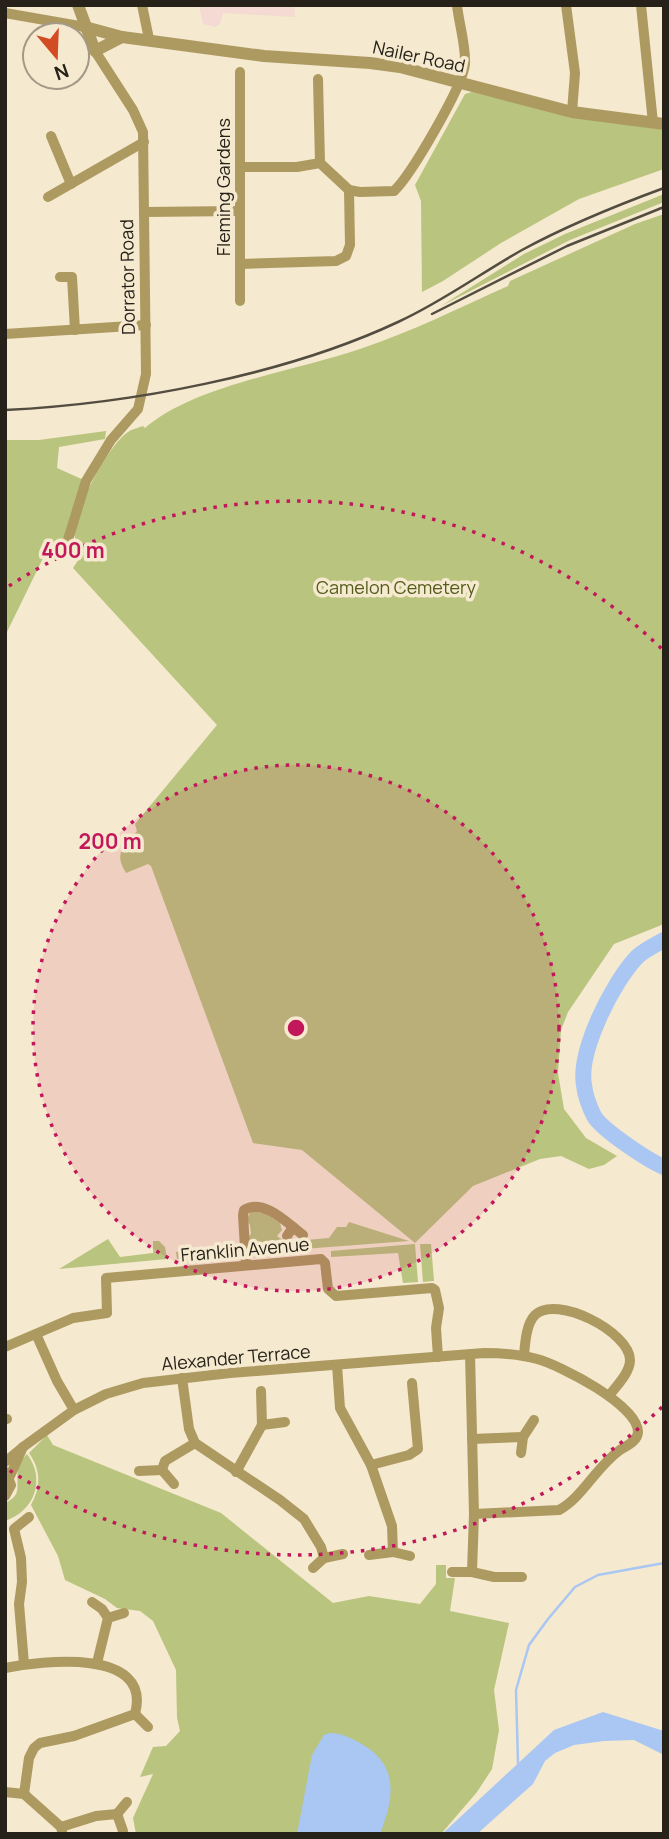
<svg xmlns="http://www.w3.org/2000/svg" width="669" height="1839" viewBox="0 0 669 1839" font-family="Manrope,sans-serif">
  <rect width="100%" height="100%" fill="#f5e9cf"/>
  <polygon fill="#f4dad3" points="199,5 294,5 295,17 223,13 220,24 215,27 203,24"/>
  <g fill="#b9c47e">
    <polygon points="472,92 571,116 664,130 664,169 579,199 501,243 443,281 422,292 421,201 415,185 465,94"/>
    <polygon points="664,194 664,202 570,240 441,306 524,254 565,234"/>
    <path d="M664,214V924L614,944L568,1012L561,1030L558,1073L564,1109L586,1138L617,1156L604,1165L589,1169L561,1156L540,1159L473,1186L415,1243L302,1150L253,1143L151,866L148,864L126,873C113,852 124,847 137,831L135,824L217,725L73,568L83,553C79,546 75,540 74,533C73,511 110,443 128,432C132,429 138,428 143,426L145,428C195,385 296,371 360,349C411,332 459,308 508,286L510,281L635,224Z"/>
    <polygon points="106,431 105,439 59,447 57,468 86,481 62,557 46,552 5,636 5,440 39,440"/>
    <polygon points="251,1211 268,1214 280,1223 282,1230 277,1236 285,1242 329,1238 337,1227 346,1227 349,1222 409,1241 263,1252 256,1256 250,1257 248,1237 251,1234 250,1225 246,1220"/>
    <polygon points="108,1239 120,1257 153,1253 153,1241 159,1241 165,1247 167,1259 59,1269"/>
    <polygon points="415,1244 418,1282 403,1283 398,1253 331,1257 331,1251"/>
    <polygon points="420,1244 431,1244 434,1281 423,1282"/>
    <polygon points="241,1246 242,1258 236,1258 230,1254 177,1259 176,1252"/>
    <path d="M47,1435L53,1445L221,1513L333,1603L369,1596L420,1604L436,1584V1565H446V1578H455L450,1611L509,1623L494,1690L499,1730L492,1769L477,1792L441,1834H136L133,1818L153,1774L140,1777L153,1747L166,1746L180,1731L177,1718L176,1670L153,1621L140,1611L117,1608L105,1599L65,1580L58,1556L31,1505C41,1487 41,1470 29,1453Z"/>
    <path d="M27,1454C46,1479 35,1511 5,1521V1503C24,1495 15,1483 18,1469C19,1463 23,1458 27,1454Z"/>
  </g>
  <g fill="#a9c7f2">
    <polygon points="603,1712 664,1731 664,1755 634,1740 604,1741 574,1745 555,1753 545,1761 533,1784 477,1834 442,1834 554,1730"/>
    <path d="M330,1733C341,1733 351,1738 360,1743C400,1765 394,1798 380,1834H297L312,1755L324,1735Z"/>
  </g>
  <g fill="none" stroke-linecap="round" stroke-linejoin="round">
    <polyline stroke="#a9c7f2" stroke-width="2.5" points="518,1763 516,1690 529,1645 548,1619 575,1587 598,1575 664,1563"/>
    <path stroke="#a9c7f2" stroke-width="16" d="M664,940C655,945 644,950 637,957C613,982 578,1051 584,1085C585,1094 590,1108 594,1116C602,1130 649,1161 664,1167"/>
    <g stroke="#ad9a60" stroke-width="10">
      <polyline points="142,5 149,39"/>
      <polyline points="566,5 575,73 572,112"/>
      <polyline points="641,5 653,123"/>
      <polyline points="5,13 85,27"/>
      <polyline points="318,79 320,163"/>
      <polyline points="51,136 71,184"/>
      <path d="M349,190L360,192L394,191C411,175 463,86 465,64C466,46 459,24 457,5"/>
      <polyline points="48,197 144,142"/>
      <polyline points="144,212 239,211"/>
      <polyline points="240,264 336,261 346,256 350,245 349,190 320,163 297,167 241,167"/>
      <polyline points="60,277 72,277 75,330"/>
      <polyline points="240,301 240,72"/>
      <polyline points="5,334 146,325"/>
      <polyline points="67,543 86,481 111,440 138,409 146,374 143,132 133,110 95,51"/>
      <polyline points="287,1236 293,1227"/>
      <path d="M246,1265L243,1215L244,1210C264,1198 287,1223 303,1235"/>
      <polyline points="36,1334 57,1381 74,1410"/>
      <polyline points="5,1347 73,1318 107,1313 106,1278 321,1259 325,1263 328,1289 336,1296 432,1288 435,1290 439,1308 436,1328 438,1357"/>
      <polyline points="470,1354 474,1514 472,1572 494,1577 522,1577"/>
      <path d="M524,1356C525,1344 526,1324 535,1315C556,1294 630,1332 630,1360C630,1373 616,1386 609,1396"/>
      <polyline points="337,1365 340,1408 371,1465 392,1526 393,1552 410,1556"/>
      <polyline points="182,1378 189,1429 195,1443 280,1500 304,1519 321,1547 324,1558 343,1554"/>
      <polyline points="5,1419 7,1419"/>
      <polyline points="262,1425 285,1422"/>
      <polyline points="472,1439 523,1437"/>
      <path d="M23,1447L74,1410L106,1394L143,1383L230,1373L484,1353C502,1353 519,1354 537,1359C560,1365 638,1405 638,1432C638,1441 626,1446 620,1450C595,1468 583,1497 559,1510L474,1514"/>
      <polyline points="521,1453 523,1437 534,1420"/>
      <polyline points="5,1462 23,1447 10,1476"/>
      <polyline points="371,1465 409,1455 418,1449 412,1383"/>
      <polyline points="139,1471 162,1470"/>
      <polyline points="236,1472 262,1425 261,1391"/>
      <polyline points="174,1484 162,1470 165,1461 195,1443"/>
      <polyline points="5,1496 11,1485 6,1472"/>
      <polyline points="369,1555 393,1552"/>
      <polyline points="313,1568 324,1558"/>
      <polyline points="452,1572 472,1572"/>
      <polyline points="92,1602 102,1609 108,1618 97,1663"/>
      <polyline points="108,1618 124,1613"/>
      <polyline points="24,1664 19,1604 22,1582 21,1558 14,1529 29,1517"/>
      <path d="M5,1668C41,1661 153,1647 135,1714L74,1736L40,1743L34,1748L29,1758L24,1794"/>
      <polyline points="135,1714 148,1727"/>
      <polyline points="5,1792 24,1794 61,1827 62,1831"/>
      <polyline points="117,1814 127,1802"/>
      <polyline points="61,1827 96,1816 117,1814 123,1831"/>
    </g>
    <g stroke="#ad9a60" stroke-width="12">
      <polyline points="78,5 95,51 122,37 264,56 370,63 400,67 572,112 664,124"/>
      <polyline points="85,27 122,37"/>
    </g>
    <g stroke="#534c40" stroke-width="2.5">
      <polyline points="432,314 567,246 664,207"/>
      <path d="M5,410C130,404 285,375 398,322C442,302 481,273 522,250C568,225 615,206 664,188"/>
    </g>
  </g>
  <circle cx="296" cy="1028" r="263" fill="#c2185b" fill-opacity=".12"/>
  <g fill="none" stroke="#c2185b" stroke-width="3.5" stroke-dasharray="3.5 7">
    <circle cx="296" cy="1028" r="263"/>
    <path d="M662 1407A527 527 0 0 1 9 1470M9 586A527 527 0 0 1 662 649"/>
  </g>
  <g text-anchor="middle" stroke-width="7" stroke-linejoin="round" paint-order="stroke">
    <g font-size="18" fill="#272219" stroke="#f5e9cf">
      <text transform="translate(419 57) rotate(12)" y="6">Nailer Road</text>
      <text transform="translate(224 187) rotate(-90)" y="6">Fleming Gardens</text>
      <text transform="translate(128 277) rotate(-91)" y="6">Dorrator Road</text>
      <text transform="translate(245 1250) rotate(-5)" y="6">Franklin Avenue</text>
      <text transform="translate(236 1358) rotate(-5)" y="6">Alexander Terrace</text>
    </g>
    <g font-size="18" fill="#545c1b" stroke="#f5e9cf">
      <text x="396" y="594">Camelon Cemetery</text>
    </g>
  </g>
  <circle cx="296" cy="1028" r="10" fill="#c2185b" stroke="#f5e9cf" stroke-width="3.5"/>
  <g font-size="21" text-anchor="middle" font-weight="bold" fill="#c2185b" stroke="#f5e9cf" stroke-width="7" stroke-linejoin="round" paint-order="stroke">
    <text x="73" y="558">400 m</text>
    <text x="110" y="849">200 m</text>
  </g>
  <rect width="669" height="1839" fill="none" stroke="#272219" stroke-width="14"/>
  <g transform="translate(56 56) rotate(161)"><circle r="33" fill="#f5e9cf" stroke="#a39986" stroke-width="2"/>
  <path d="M0-5L12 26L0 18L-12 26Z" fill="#d34b22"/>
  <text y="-10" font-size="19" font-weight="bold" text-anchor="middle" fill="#272219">N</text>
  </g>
</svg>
